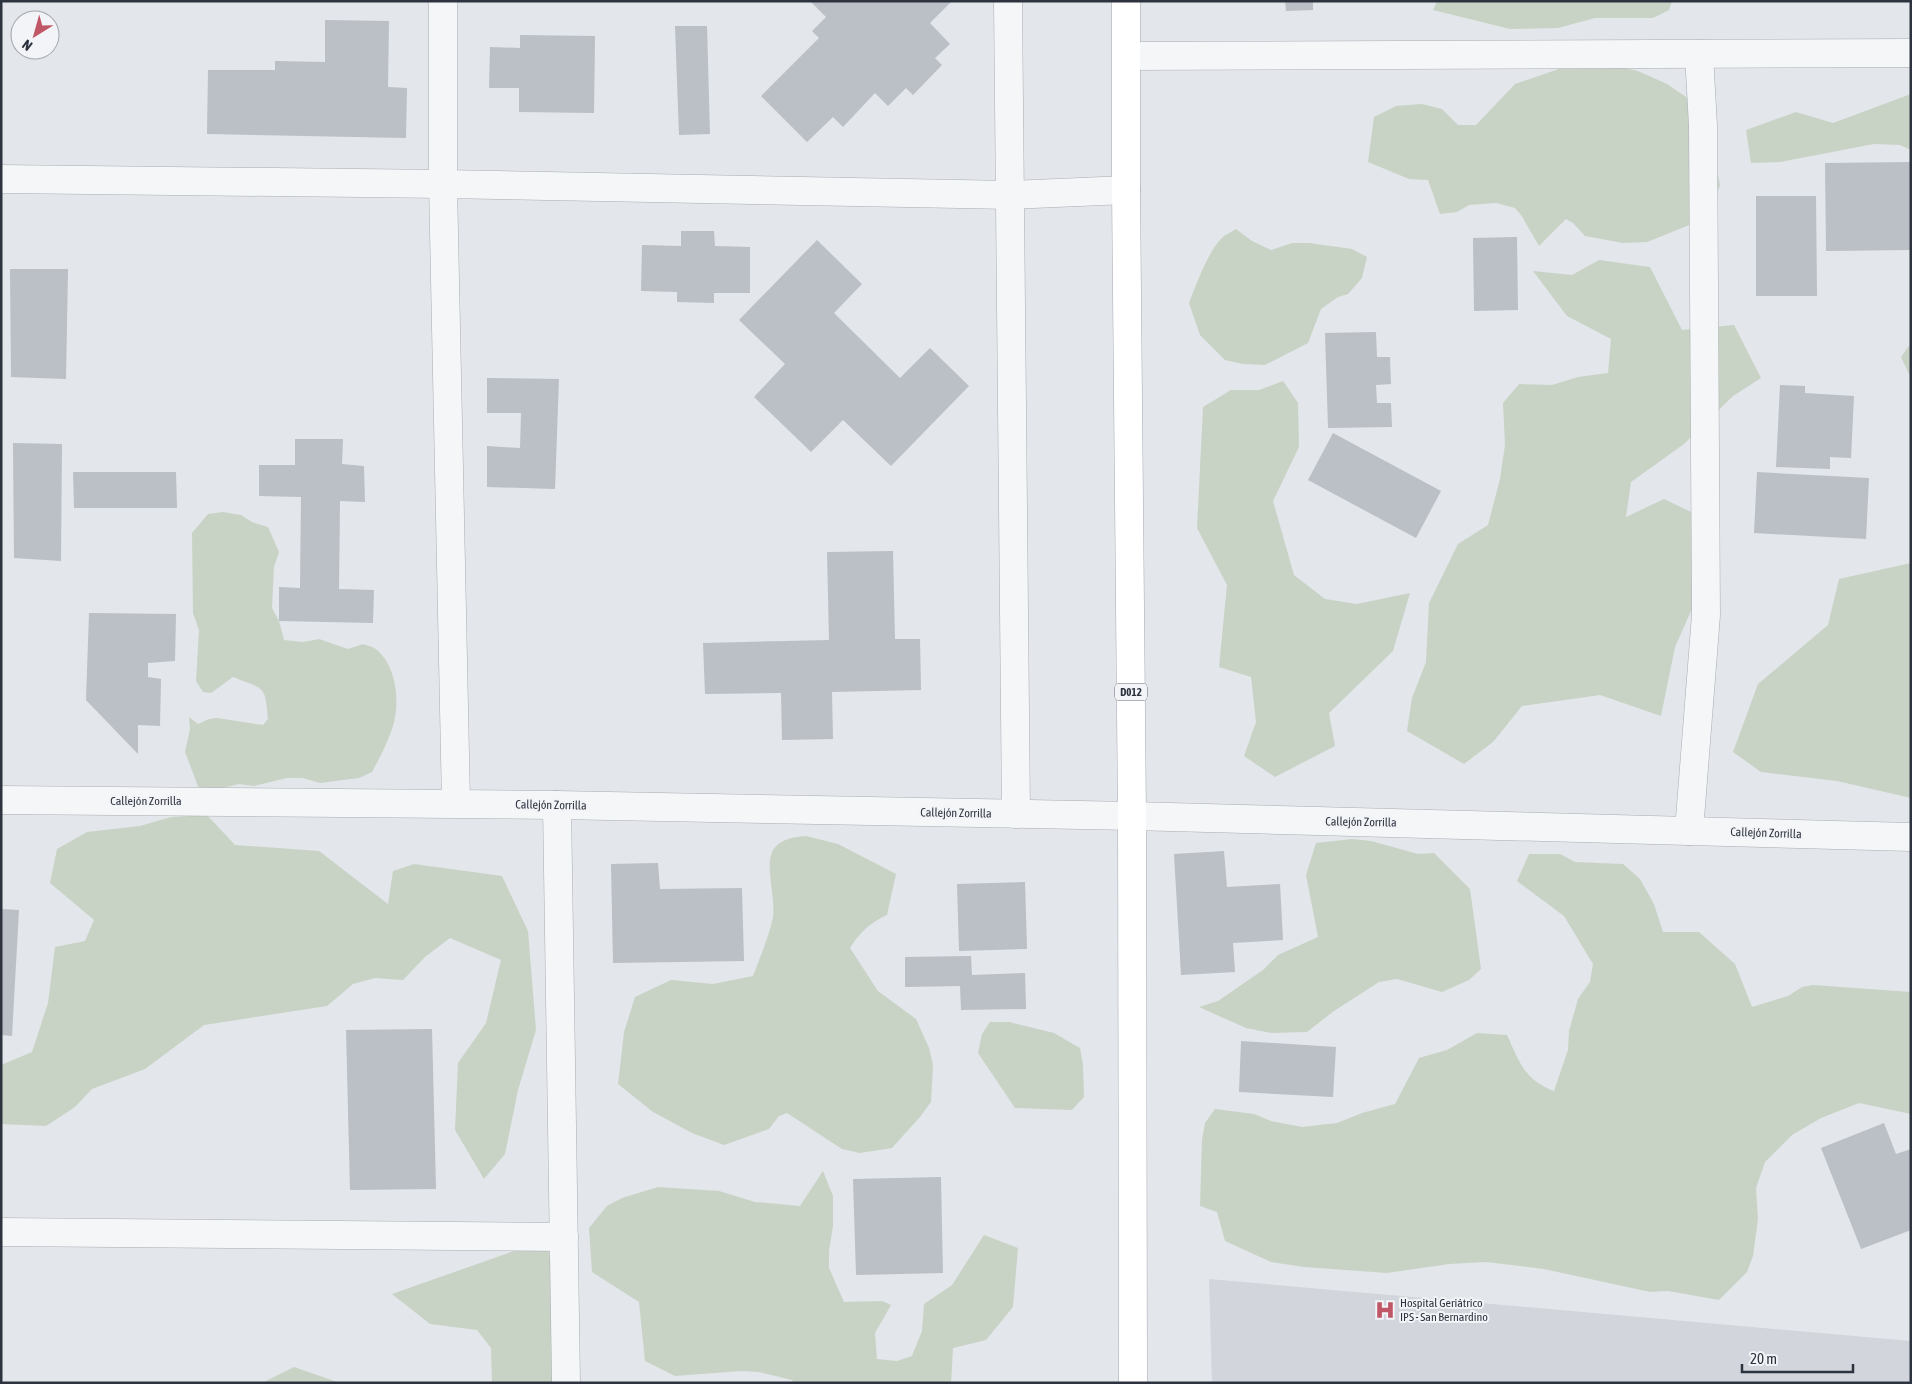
<svg xmlns="http://www.w3.org/2000/svg" width="1912" height="1384" viewBox="0 0 1912 1384" font-family="'Asap Condensed',sans-serif">
  <rect width="100%" height="100%" fill="#e3e6ea"/>
  <polygon fill="#d2d5db" points="1209,1279 1911,1341 1911,1383 1212,1383"/>
  <g fill="#c8d3c5">
    <polygon points="1437,1 1672,1 1669,10 1653,18 1595,18 1558,28 1510,29 1433,10"/>
    <polygon points="1585,60 1638,71 1667,84 1705,110 1720,185 1714,202 1707,214 1687,226 1647,242 1623,243 1585,236 1573,223 1566,219 1539,246 1521,215 1515,208 1496,203 1469,205 1457,212 1440,214 1428,180 1409,179 1368,162 1374,117 1396,106 1422,104 1442,109 1458,125 1476,125 1515,84"/>
    <polygon points="1911,94 1911,150 1900,145 1874,144 1780,162 1751,163 1746,130 1796,112 1833,123"/>
    <path d="M1236,229L1252,241L1271,250L1292,243H1309L1352,249L1367,257L1362,278L1348,294L1338,297L1321,309L1308,343L1265,365L1243,364L1225,360L1200,335L1189,303C1196,285 1209,249 1223,237C1226,234 1232,232 1236,229Z"/>
    <polygon points="1599,260 1650,267 1682,330 1734,325 1761,378 1733,396 1684,444 1631,482 1626,517 1664,499 1691,512 1699,551 1699,593 1675,647 1661,716 1600,695 1522,706 1493,742 1464,764 1407,731 1412,698 1426,662 1429,603 1458,544 1488,525 1500,479 1505,445 1503,403 1519,384 1552,385 1578,377 1608,373 1611,339 1567,316 1533,271 1572,275"/>
    <polygon points="1911,343 1911,378 1901,357"/>
    <polygon points="1283,381 1298,403 1299,447 1273,501 1294,575 1325,599 1357,604 1410,593 1393,651 1329,713 1335,746 1275,777 1244,756 1256,722 1251,677 1219,667 1227,585 1197,528 1203,407 1231,390 1259,390"/>
    <path d="M223,512L241,515L252,522L268,527L279,552L274,567L272,608L279,621L284,640L303,642L319,639L348,649L363,644C368,646 374,647 377,650C397,667 400,703 393,726C388,742 380,757 372,772L359,778L320,783L303,778H287L254,786L239,784L222,788L199,789L185,752L190,729L189,717L198,724L209,719L217,718L263,725L268,719C265,684 265,690 233,677L211,693L203,692L196,681L199,630L193,613L192,533L208,514Z"/>
    <polygon points="1911,563 1911,798 1837,781 1761,772 1733,752 1758,684 1828,625 1839,579"/>
    <polygon points="207,815 235,845 319,851 388,904 393,871 414,864 502,876 528,931 536,1030 518,1090 505,1154 484,1179 455,1130 458,1063 486,1023 501,960 450,938 425,957 403,980 375,978 353,984 327,1006 204,1025 145,1069 92,1089 75,1107 46,1126 1,1124 1,1065 32,1052 48,1003 55,947 85,941 94,920 50,883 57,849 87,832 140,826 171,817"/>
    <path d="M806,836L838,844L896,874L887,915C870,923 860,932 850,948L878,991L916,1019L929,1048L933,1065L931,1102L920,1117L892,1148L860,1153L842,1149L787,1113L779,1116L769,1129L724,1145L692,1133L653,1112L618,1084L624,1032L635,997L671,980L713,984L753,976C760,957 769,937 773,917C774,912 773,906 773,901C770,866 759,839 806,836Z"/>
    <polygon points="1352,839 1371,841 1418,854 1434,853 1470,889 1481,969 1469,980 1442,992 1397,979 1379,982 1334,1011 1307,1032 1271,1033 1246,1028 1199,1007 1218,1001 1263,970 1278,955 1318,937 1306,875 1316,843"/>
    <path d="M1529,854H1560L1575,862L1623,864L1640,879L1654,904L1663,932H1699L1735,964L1752,1007L1788,996L1802,987L1813,985L1911,992V1114L1859,1103L1821,1118L1792,1135L1765,1162L1756,1188L1758,1219L1753,1256L1747,1272L1719,1300L1668,1291L1650,1292L1544,1269L1486,1262L1449,1264L1387,1273L1304,1267L1271,1262L1225,1241L1217,1212L1200,1206L1202,1140L1205,1123L1215,1109L1254,1114L1271,1121L1302,1127L1337,1123L1362,1113L1395,1104L1419,1058L1447,1050L1477,1033L1507,1035C1519,1061 1524,1080 1554,1091L1568,1050L1569,1031L1578,999L1590,982L1593,964L1564,916L1517,881Z"/>
    <polygon points="990,1022 1009,1022 1054,1033 1080,1048 1083,1065 1084,1097 1072,1110 1015,1108 978,1053 982,1034"/>
    <polygon points="823,1171 833,1196 833,1226 829,1251 829,1268 844,1302 882,1301 891,1305 875,1333 877,1359 897,1361 912,1356 922,1331 924,1304 952,1285 984,1235 1018,1248 1013,1307 986,1340 953,1348 951,1383 794,1383 792,1380 759,1372 741,1371 675,1376 645,1361 639,1302 592,1272 589,1228 607,1206 622,1198 658,1187 719,1191 755,1202 800,1206"/>
    <polygon points="548,1250 575,1368 574,1383 492,1383 491,1348 477,1330 430,1324 392,1294 514,1251"/>
    <polygon points="294,1367 340,1383 262,1383"/>
  </g>
  <g fill="#bbbfc6">
    <polygon points="810,1 952,1 930,23 950,44 935,58 942,65 913,95 906,88 888,106 875,93 843,127 833,117 807,142 761,96 819,38 812,31 826,17"/>
    <polygon points="1285,1 1313,1 1313,10 1286,11"/>
    <polygon points="325,20 389,21 388,87 407,88 406,138 207,134 208,70 275,70 275,61 325,62"/>
    <polygon points="675,26 707,26 710,134 679,135"/>
    <polygon points="520,35 595,36 594,113 519,112 519,88 489,88 490,47 520,48"/>
    <polygon points="1910,162 1911,250 1826,251 1825,163"/>
    <polygon points="1756,196 1816,196 1817,296 1756,296"/>
    <polygon points="681,231 714,231 715,246 750,247 750,293 714,293 714,303 677,302 677,292 641,291 642,245 681,246"/>
    <polygon points="1517,237 1518,310 1474,311 1473,238"/>
    <polygon points="817,240 862,284 834,313 900,378 930,348 969,386 891,466 843,420 811,452 754,397 785,364 739,320"/>
    <polygon points="10,269 68,269 66,379 11,377"/>
    <polygon points="1376,332 1377,357 1390,357 1391,384 1376,385 1377,403 1391,403 1392,427 1328,428 1325,333"/>
    <polygon points="487,378 559,379 555,489 487,487 487,446 520,448 521,413 487,413"/>
    <polygon points="1780,385 1805,386 1805,393 1854,396 1851,458 1830,457 1830,469 1776,467"/>
    <polygon points="1333,433 1441,491 1416,538 1308,480"/>
    <polygon points="295,439 343,439 342,464 364,466 365,502 340,501 339,589 374,590 373,623 279,621 279,587 300,588 301,497 259,496 259,465 295,465"/>
    <polygon points="13,443 62,444 61,561 14,558"/>
    <polygon points="73,472 176,472 177,508 74,508"/>
    <polygon points="1757,472 1869,478 1866,539 1754,533"/>
    <polygon points="893,551 895,639 920,639 921,690 832,692 833,739 782,740 781,693 705,694 703,643 829,640 827,552"/>
    <polygon points="89,613 176,614 175,661 148,663 148,677 161,679 160,726 138,725 138,754 86,700"/>
    <polygon points="1224,851 1227,887 1280,884 1283,940 1233,943 1235,972 1181,975 1174,854"/>
    <polygon points="658,863 660,889 742,888 744,961 613,963 611,864"/>
    <polygon points="1025,882 1027,949 959,951 957,884"/>
    <polygon points="1,909 19,910 12,1036 1,1035"/>
    <polygon points="971,956 972,975 1025,973 1026,1009 961,1010 960,986 905,987 905,957"/>
    <polygon points="432,1029 436,1189 350,1190 346,1030"/>
    <polygon points="1241,1041 1336,1047 1333,1097 1239,1092"/>
    <polygon points="1884,1123 1896,1154 1911,1149 1911,1230 1861,1249 1821,1148"/>
    <polygon points="941,1177 943,1273 856,1275 853,1179"/>
  </g>
  <g fill="none" stroke-linecap="round" stroke-linejoin="round">
    <defs>
      <g id="minor">
        <polyline points="443,1 443,184 456,803"/>
        <polyline points="1008,1 1016,814"/>
        <polyline points="1127,56 1911,53"/>
        <polyline points="1,179 443,184 1011,195 1126,190"/>
        <polyline points="1,800 557,805 1132,816 1911,837"/>
        <polyline points="557,805 566,1383"/>
        <polyline points="1689,831 1706,615 1703,126 1699,54"/>
        <polyline points="1,1232 564,1237"/>
      </g>
      <polyline id="major" points="1126,1 1126,190 1132,816 1133,1383"/>
    </defs>
    <use href="#minor" stroke="#a9adb4" stroke-width="29"/>
    <use href="#major" stroke="#a4aab4" stroke-width="29"/>
    <use href="#minor" stroke="#f5f6f8" stroke-width="28"/>
    <use href="#major" stroke="#fff" stroke-width="28"/>
  </g>
  <defs>
    <symbol id="hospital-bare" viewBox="-9 -9 18 18"><path d="M-5-5h3v3.5h4V-5h3V5h-3V1.5h-4V5h-3Z" fill="#c05766" stroke="#f3f4f7" stroke-width="2.5" paint-order="stroke"/></symbol>
  </defs>
  <g fill-rule="evenodd">
    <use href="#hospital-bare" x="1371" y="1296" width="28" height="28"/>
  </g>
  <g text-anchor="middle" stroke-width="4" stroke-linejoin="round" paint-order="stroke">
    <rect fill="#f3f4f7" stroke="#686e77" stroke-width="1" x="1115" y="683.5" width="32" height="17" rx="4"/>
    <g font-size="11" font-weight="bold" fill="#2d3440">
      <text x="1131" y="696">D012</text>
    </g>
    <g font-size="12" fill="#2d3440" stroke="#f3f4f7">
      <text x="146" y="805">Callejón Zorrilla</text>
      <text transform="translate(551 805) rotate(1)" y="4">Callejón Zorrilla</text>
      <text transform="translate(956 813) rotate(1)" y="4">Callejón Zorrilla</text>
      <text transform="translate(1361 822) rotate(1)" y="4">Callejón Zorrilla</text>
      <text transform="translate(1766 833) rotate(2)" y="4">Callejón Zorrilla</text>
    </g>
    <g font-size="12" fill="#2d3440" stroke="#f3f4f7" text-anchor="start">
      <text x="1400" y="1307">Hospital Geriátrico<tspan x="1400" dy="14">IPS - San Bernardino</tspan></text>
    </g>
  </g>
  <rect width="1912" height="1384" fill="none" stroke="#2d3440" stroke-width="5"/>
  <g transform="translate(35 35) rotate(217)"><circle r="24" fill="#f3f4f7" stroke="#a4a7ae"/>
  <path d="M0-4L9 19L0 12L-9 19Z" fill="#c05766"/>
  <text y="-8" font-size="14" font-weight="bold" text-anchor="middle" fill="#2d3440">N</text>
  </g>
  <path d="M1742 1364v8h111v-8" fill="none" stroke="#2d3440" stroke-width="2.5"/>
  <text x="1750" y="1364" font-size="15" fill="#2d3440" stroke="#f3f4f7" stroke-width="4" paint-order="stroke">20 m</text>
</svg>
